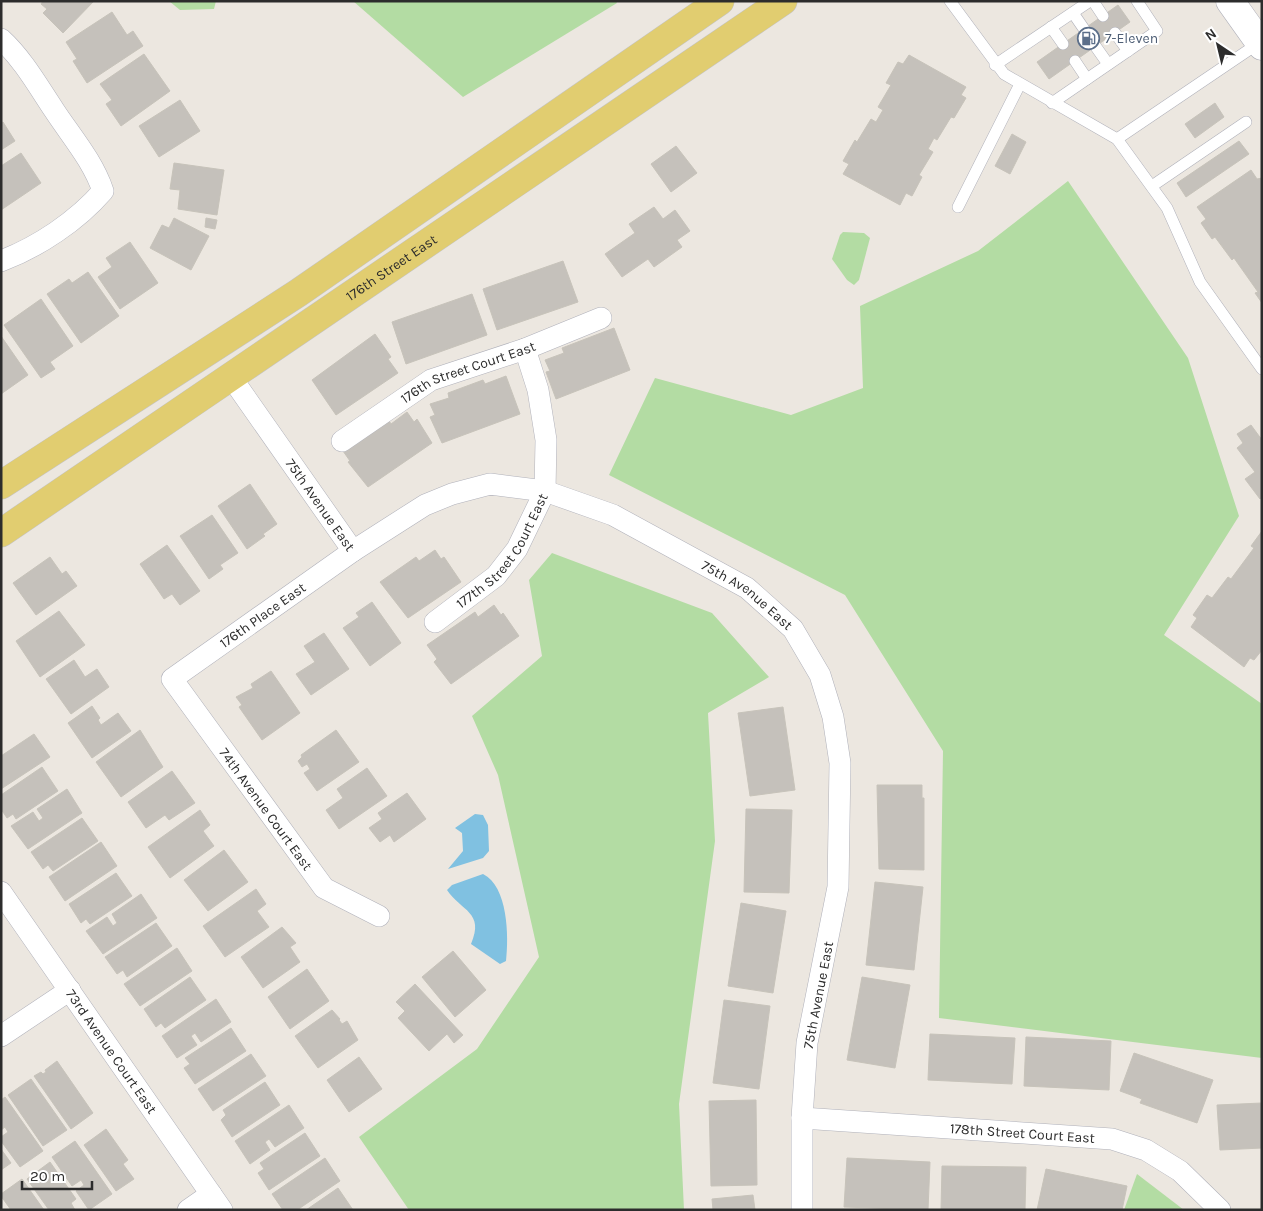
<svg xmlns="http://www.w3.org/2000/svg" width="1263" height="1211" viewBox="0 0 1263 1211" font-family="Karla,sans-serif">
  <rect width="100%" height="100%" fill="#ece7e0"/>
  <g fill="#b3dca3">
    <polygon points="169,1 216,1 214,9 180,10"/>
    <polygon points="353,1 616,1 617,3 463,97"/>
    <polygon points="1068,181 1188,358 1239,516 1164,635 1262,704 1262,1058 939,1018 943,751 845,595 609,475 655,378 791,415 863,388 860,306 978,251"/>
    <polygon points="843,232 864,233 870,238 859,280 854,285 847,280 832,259 840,235"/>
    <polygon points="552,553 712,613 769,677 708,713 715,841 679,1104 684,1210 409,1210 359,1137 477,1049 539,957 498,775 472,716 542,656 529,580"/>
    <polygon points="1137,1174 1184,1210 1124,1210"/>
  </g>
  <g fill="#80c1e1">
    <polygon points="475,814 483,815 488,825 489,851 483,858 448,869 463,851 462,833 455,828"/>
    <path d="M483,874C508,886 509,937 506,961L500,964L471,944C485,912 461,911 447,890L452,885Z"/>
  </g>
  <g fill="#c5c1bb" stroke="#c7c3ba">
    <polygon points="43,1 94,1 63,33 43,13 47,9 41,4"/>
    <polygon points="1118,5 1130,22 1049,79 1037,62"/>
    <polygon points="112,12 127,35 133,31 143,46 87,83 73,61 77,59 66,42"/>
    <polygon points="144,54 170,91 121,126 106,104 112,100 100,84"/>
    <polygon points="909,55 966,87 961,95 966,98 954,118 951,117 937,140 934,138 928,149 933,152 919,175 922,177 912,196 906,193 900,205 843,174 849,164 843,161 855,140 857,142 871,119 876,122 883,110 878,107 891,85 886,83 898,62 903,64"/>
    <polygon points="180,100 200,131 159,157 139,126"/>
    <polygon points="1215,103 1224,117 1195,138 1185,124"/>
    <polygon points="3,122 15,141 1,150 1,123"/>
    <polygon points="1012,134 1026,142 1010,174 995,166"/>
    <polygon points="1239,141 1249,154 1186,197 1177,183"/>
    <polygon points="676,146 697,173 671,192 651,164"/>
    <polygon points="21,153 41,183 1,210 1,166"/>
    <polygon points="174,163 224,170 217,215 178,209 180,190 170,189"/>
    <polygon points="1251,170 1257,179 1262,178 1262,303 1255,293 1258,292 1234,258 1232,260 1215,237 1212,239 1201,223 1206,219 1197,207"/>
    <polygon points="654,207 663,219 675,210 690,231 677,240 682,247 654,267 648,259 622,277 605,254 635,233 629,224"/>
    <polygon points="174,218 209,236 191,270 150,248 162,225 169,228"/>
    <polygon points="206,218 217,220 215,229 205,227"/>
    <polygon points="130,242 158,283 120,309 98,277 112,267 106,258"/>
    <polygon points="563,261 578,302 497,330 483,289"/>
    <polygon points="88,272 119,316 81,343 47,294 69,279 72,283"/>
    <polygon points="472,294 487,335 406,364 392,322"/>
    <polygon points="41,299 73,346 50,362 55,369 41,378 4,325"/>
    <polygon points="614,328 630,370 556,399 546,372 550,371 545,360 564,353 562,348"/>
    <polygon points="375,334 391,357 388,359 398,373 336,415 312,380"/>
    <polygon points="1,336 28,375 1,394"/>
    <polygon points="506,376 520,414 442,443 430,417 435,415 430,404 449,398 448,393 483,380 485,384"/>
    <polygon points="407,412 414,422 417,419 432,443 368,487 348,462 350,461 343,451 388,419 391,424"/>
    <polygon points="1251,425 1262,440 1262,497 1260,499 1245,479 1255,472 1237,448 1243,443 1237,434"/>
    <polygon points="250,484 277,524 263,534 265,536 247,549 218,506"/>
    <polygon points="212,515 238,553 220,565 223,569 209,579 180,536"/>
    <polygon points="1262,531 1262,650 1254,660 1250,658 1244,667 1191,627 1197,618 1193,615 1207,595 1212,598 1228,577 1231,579 1254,548 1251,546"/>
    <polygon points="167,545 200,591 180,605 172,594 164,599 140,564"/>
    <polygon points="435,550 441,559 444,557 461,582 408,618 380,582 416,557 419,561"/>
    <polygon points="50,557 62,574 66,571 77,586 36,615 13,583"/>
    <polygon points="372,602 401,643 370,666 343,628 359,617 356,613"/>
    <polygon points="494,605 501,615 503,613 519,636 451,684 434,662 437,659 427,645 475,612 478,617"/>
    <polygon points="59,611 85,645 40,677 16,641"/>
    <polygon points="324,633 349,669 311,695 296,674 315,662 304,646"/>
    <polygon points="74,660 85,677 97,669 109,687 71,714 46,679"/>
    <polygon points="271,671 300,713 262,740 239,707 242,705 236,697 253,688 251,684"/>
    <polygon points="92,706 100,718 98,720 101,725 118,713 131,731 92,758 68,723"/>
    <polygon points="783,707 795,790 750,796 738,713"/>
    <polygon points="140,730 163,767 121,797 96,762"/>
    <polygon points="336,730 359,762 317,791 304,773 310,769 307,764 302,767 298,761 302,757 301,755"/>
    <polygon points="34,734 50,757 1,789 1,756"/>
    <polygon points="42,767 58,791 16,819 13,814 7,818 1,809 1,795"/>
    <polygon points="367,768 387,796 339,829 326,810 343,798 337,789"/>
    <polygon points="172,771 195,803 169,820 165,815 146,828 128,802"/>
    <polygon points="877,785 922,785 922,798 924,798 924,870 879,869"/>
    <polygon points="67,789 82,813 28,849 11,826 33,812 39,821 43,818 37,809"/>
    <polygon points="407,793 426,819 394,842 390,835 380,842 369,828 382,819 378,813"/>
    <polygon points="746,809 792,810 789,893 744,892"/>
    <polygon points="200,810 210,825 203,831 214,846 170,878 148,847"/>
    <polygon points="82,818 98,841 53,871 48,865 43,869 31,852"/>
    <polygon points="101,842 117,866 65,901 49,877"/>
    <polygon points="224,850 248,882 208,911 184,880"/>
    <polygon points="116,873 132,896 90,924 86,919 81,923 69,904"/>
    <polygon points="875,882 923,887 914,970 866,965"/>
    <polygon points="256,889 266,904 257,911 269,927 225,957 203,926"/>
    <polygon points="141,894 157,918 103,954 86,931 107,917 113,926 117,923 112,914"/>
    <polygon points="741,903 786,911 773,993 728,986"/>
    <polygon points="156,923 172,946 127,977 123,970 117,974 105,957"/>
    <polygon points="282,927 296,943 290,947 300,962 263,988 241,957"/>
    <polygon points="177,948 192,971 140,1006 124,984"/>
    <polygon points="453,951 486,990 455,1017 422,977"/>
    <polygon points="307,969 329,1001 290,1029 268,997"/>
    <polygon points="190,977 206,1000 165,1028 161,1023 156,1027 144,1009"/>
    <polygon points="862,977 910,985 895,1068 847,1060"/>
    <polygon points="415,984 463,1035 454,1043 447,1034 429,1051 398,1018 405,1011 396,1002"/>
    <polygon points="216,999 231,1022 201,1042 195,1033 191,1036 197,1045 177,1058 162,1036"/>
    <polygon points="724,1000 770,1006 759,1089 713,1083"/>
    <polygon points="332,1010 340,1019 339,1020 342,1024 347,1021 358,1040 318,1068 295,1036"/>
    <polygon points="231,1028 246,1051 195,1084 184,1068 190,1064 185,1058"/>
    <polygon points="930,1034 1015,1038 1012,1084 928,1080"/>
    <polygon points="1026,1037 1111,1041 1109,1090 1024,1086"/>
    <polygon points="1134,1053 1213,1080 1197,1123 1140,1103 1142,1099 1120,1091"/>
    <polygon points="251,1054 266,1076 213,1111 198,1089"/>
    <polygon points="359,1057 382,1089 349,1112 327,1080"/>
    <polygon points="57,1061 93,1113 71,1129 34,1076 41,1072 43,1074 46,1072 45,1070"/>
    <polygon points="31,1079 67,1130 43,1146 8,1095"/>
    <polygon points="265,1082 280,1105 232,1137 221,1120 226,1115 223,1110"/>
    <polygon points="5,1097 43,1151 20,1167 1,1141 1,1137 8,1132 5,1127 1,1130 1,1100"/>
    <polygon points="756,1100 757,1185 711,1186 709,1101"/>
    <polygon points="1262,1103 1262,1148 1220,1150 1217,1105"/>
    <polygon points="289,1105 304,1128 275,1147 269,1139 265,1142 270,1150 250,1164 235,1141"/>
    <polygon points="106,1129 128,1160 123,1164 134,1179 116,1191 84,1145"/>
    <polygon points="305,1133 320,1156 269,1190 258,1173 264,1169 260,1163"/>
    <polygon points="75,1141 112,1194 89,1210 76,1191 84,1185 81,1180 72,1186 52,1157"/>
    <polygon points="1,1149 11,1163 1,1170"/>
    <polygon points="325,1158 340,1181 297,1210 283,1210 272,1194"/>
    <polygon points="847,1158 930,1162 928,1210 844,1207"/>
    <polygon points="50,1162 76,1199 71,1203 75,1210 49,1210 27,1179"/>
    <polygon points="942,1166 1026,1167 1025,1210 941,1210"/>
    <polygon points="1046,1169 1127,1186 1122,1210 1037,1210"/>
    <polygon points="22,1179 44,1210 11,1210 1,1196 1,1194"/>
    <polygon points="338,1188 353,1210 306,1210"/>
    <polygon points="753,1195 755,1210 713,1210 712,1199"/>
  </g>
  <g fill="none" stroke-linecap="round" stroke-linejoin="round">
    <defs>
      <g id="lane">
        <polyline points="950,1 1004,74 1117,139 1167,208 1200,282 1262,369"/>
        <polyline points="1093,1 1103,16"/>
        <polyline points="1073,13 1084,29"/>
        <polyline points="1051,27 1063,44"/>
        <polyline points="1115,33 1128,51"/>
        <polyline points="1096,47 1108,64"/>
        <polyline points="1075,61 1087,79"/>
        <polyline points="995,65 1090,1"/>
        <polyline points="1052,103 1157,31 1137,1"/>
        <polyline points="1117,139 1259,43"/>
        <polyline points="1152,186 1246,122"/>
        <polyline points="958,207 1020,84"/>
      </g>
      <g id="street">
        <path d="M1,39C22,58 38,86 54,110C71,136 93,161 103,191C77,221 38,247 1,261"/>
        <path id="s1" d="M231,377L353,551"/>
        <path id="s2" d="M342,441L431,380L525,349L601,318"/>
        <path id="s3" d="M435,622L496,576L517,549L545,491L546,440L538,390L525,349"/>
        <path id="s4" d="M1,892L222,1210"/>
        <path id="s5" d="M379,916L324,888L172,679L353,551L425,505L452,494L490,484L545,491L613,515L747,588L793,629L820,675L833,717L840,763L838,887L807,1043L802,1118V1210"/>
        <polyline points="1,1036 70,990"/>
        <path id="s6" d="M802,1118L1112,1139L1146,1150L1180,1171L1220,1210"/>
        <polyline points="188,1210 211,1194"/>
      </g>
      <polyline id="secondary" points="1230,1 1262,46"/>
      <g id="primary">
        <polyline points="1,485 298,293 720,1"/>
        <path id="s7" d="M1,533L783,1"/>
      </g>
    </defs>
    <use href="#lane" stroke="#b0b1ba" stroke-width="12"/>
    <use href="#street" stroke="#b0b1ba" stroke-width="22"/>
    <use href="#secondary" stroke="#b0b1ba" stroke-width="29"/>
    <use href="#primary" stroke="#c4c4c4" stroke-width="29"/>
    <use href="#lane" stroke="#fff" stroke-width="11"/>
    <use href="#street" stroke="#fff" stroke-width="21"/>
    <use href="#secondary" stroke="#fff" stroke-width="28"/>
    <use href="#primary" stroke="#e1cd70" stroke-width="28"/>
  </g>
  <defs>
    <symbol id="fuel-ring" viewBox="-11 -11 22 22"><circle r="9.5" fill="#fff" stroke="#5c6f8a" stroke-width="1.5"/><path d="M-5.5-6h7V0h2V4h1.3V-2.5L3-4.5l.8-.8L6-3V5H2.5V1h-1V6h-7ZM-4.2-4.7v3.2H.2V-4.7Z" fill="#5c6f8a"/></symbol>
  </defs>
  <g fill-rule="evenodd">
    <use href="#fuel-ring" x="1076" y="26" width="25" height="25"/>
  </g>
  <g text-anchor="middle" stroke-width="4" stroke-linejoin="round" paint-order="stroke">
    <g font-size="14" fill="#4e5e75" stroke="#fff" text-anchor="start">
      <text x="1105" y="43">7-Eleven</text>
    </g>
    <g font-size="14" fill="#2c2c2c" stroke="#fff">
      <text dy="5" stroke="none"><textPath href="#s7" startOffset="472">176th Street East</textPath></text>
      <text dy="5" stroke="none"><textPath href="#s2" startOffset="145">176th Street Court East</textPath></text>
      <text dy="5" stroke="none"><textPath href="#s1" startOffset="156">75th Avenue East</textPath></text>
      <text dy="5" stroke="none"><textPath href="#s3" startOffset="100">177th Street Court East</textPath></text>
      <text dy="5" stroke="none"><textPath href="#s5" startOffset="980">75th Avenue East</textPath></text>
      <text dy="5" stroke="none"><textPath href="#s5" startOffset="431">176th Place East</textPath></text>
      <text transform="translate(266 809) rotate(54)" y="5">74th Avenue Court East</text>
      <text transform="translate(818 995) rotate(-79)" y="5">75th Avenue East</text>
      <text dy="5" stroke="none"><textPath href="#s4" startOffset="194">73rd Avenue Court East</textPath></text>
      <text dy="5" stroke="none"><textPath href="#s6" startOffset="221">178th Street Court East</textPath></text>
    </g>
  </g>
  <rect width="1263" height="1211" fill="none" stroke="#2c2c2c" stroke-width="5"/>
  <g transform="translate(1218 45) rotate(325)" stroke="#ffffff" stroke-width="4" paint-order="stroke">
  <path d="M0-4L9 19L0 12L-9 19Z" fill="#2c2c2c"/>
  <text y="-8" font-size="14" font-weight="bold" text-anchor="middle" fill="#2c2c2c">N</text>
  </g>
  <path d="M22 1181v8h70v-8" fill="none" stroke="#2c2c2c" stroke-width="2.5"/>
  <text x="30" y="1181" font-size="15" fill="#2c2c2c" stroke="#ffffff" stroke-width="4" paint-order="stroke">20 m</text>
</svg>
